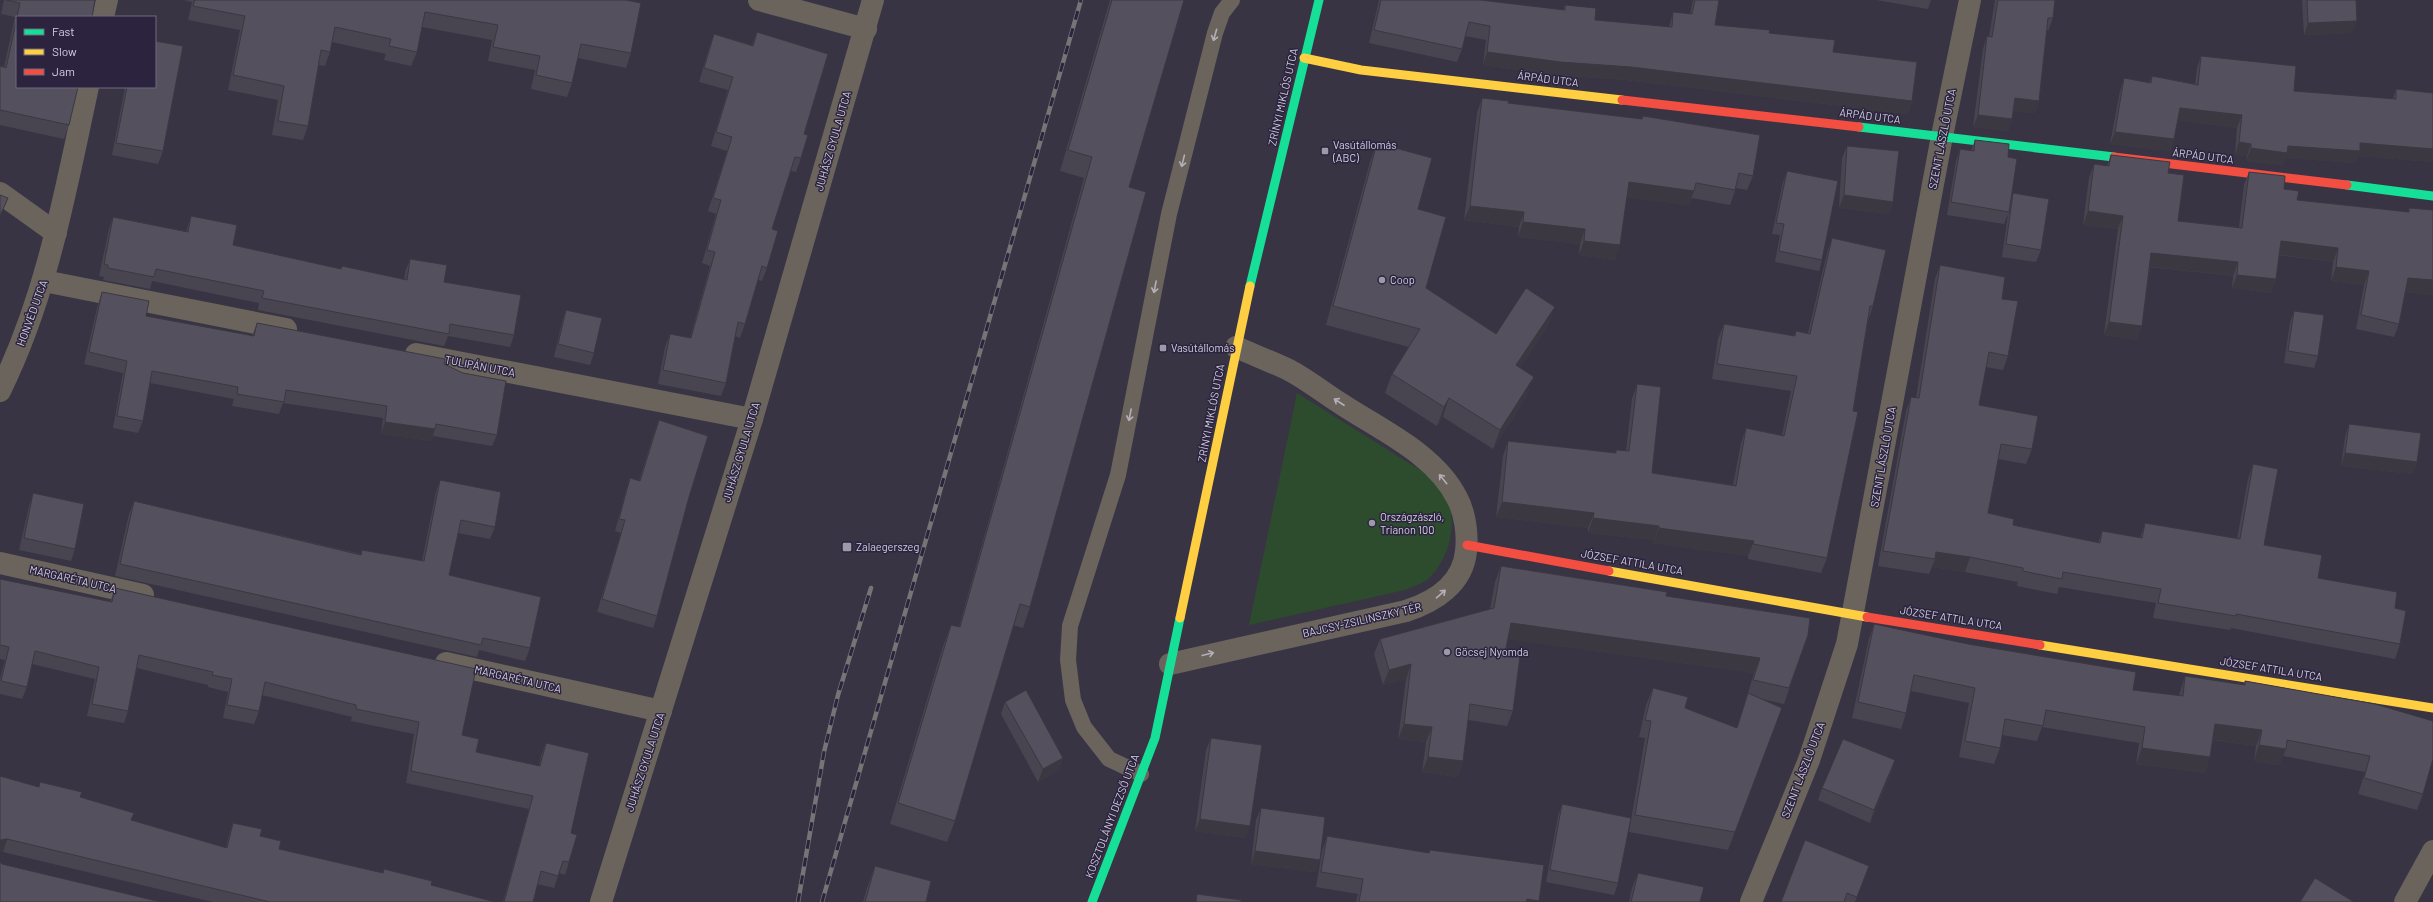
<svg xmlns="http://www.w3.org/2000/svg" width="2433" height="902" viewBox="0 0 2433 902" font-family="Barlow,sans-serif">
  <rect width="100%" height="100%" fill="#393444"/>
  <path fill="#2c4c2d" d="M1297,393L1433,478C1438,484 1445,491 1447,498C1458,525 1449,560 1427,580C1421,584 1411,587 1405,590L1249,625Z"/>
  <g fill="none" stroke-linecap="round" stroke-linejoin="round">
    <polyline stroke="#6a645d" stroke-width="16" points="1141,774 1109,759 1084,727 1073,700 1068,660 1070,626 1118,475 1169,214 1215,33 1222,13 1232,0"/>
    <g stroke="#6a645d" stroke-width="22">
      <polyline points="759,0 866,29"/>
      <polyline points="103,17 107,0"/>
      <polyline points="0,193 56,233"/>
      <polyline points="44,281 286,329"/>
      <polyline points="416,354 752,419"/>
      <path d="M0,391C48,293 65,192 88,87"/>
      <polyline points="0,563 143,595"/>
      <polyline points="446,663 661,711"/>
      <path d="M1170,664L1406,611C1434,602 1463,584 1466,551C1468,534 1465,513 1457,498C1435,454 1381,430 1343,405C1325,394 1308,380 1289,370C1272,362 1254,355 1236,347"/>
      <polyline points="601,902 752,419 873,0"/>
      <polyline points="1751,902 1809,760 1847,644 1942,136 1970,0"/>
      <polyline points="2405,902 2433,851"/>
    </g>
    <g stroke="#16e098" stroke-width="9">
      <polyline points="1859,127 2114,157"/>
      <polyline points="2347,185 2433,196"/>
      <polyline points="1250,286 1319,0"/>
      <polyline points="1092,902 1155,738 1180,618"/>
    </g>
    <g stroke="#ffcf43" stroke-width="9">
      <polyline points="1304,58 1361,70 1622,100"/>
      <polyline points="1609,571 1867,617"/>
      <polyline points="1180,618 1250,286"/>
      <polyline points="2040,645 2433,708"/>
    </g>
    <g stroke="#f24e42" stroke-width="9">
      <polyline points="1622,100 1859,127"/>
      <polyline points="2114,157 2347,185"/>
      <polyline points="1467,545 1609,571"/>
      <polyline points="1867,617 2040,645"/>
    </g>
    <defs>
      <g id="rail">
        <polyline points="798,902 824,752 838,695 871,588"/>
        <polyline points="822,902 1081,0"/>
      </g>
    </defs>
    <use href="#rail" stroke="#787374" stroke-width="4.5"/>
    <use href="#rail" stroke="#2c243f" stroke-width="3" stroke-dasharray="9" stroke-linecap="butt"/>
  </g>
  <g fill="#484550">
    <polygon points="4,0 95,0 69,125 64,139 0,125 0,66 4,67 15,17 1,14"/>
    <polygon points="184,0 626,0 631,53 626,68 578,58 572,83 567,97 531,89 535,70 488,61 492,40 422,27 417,52 411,66 384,60 386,54 332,42 330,52 325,66 319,65 308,126 303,140 272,135 278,100 228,90 240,30 188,20 192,2"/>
    <polygon points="1110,0 1184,0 1129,187 1030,607 1023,628 1013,625 955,821 947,842 890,824 943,646 951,625 959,627 1084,178 1060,171"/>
    <polygon points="1379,0 1480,0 1563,10 1565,5 1595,20 1669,27 1673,12 1690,14 1693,0 1719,0 1715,25 1769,33 1833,52 1912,101 1908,114 1626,80 1556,75 1483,65 1486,40 1465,36 1462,49 1457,62 1369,43"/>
    <polygon points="1876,0 1931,0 1928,9"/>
    <polygon points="1995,0 2055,0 2053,18 2048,31 2047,30 2039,101 2035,113 2013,111 2012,119 2008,131 1973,127 1983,49 1987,36 1989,37"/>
    <polygon points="2302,0 2356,0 2352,33 2304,35"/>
    <polygon points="757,32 804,134 801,158 796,172 790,171 772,229 767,268 762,281 758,280 745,324 740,338 735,336 726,383 721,396 658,384 665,347 670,334 690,338 710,266 702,263 716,214 708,211 727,151 711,146 728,90 699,82 709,48 714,34 752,45"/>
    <polygon points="2201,56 2294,91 2393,99 2396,89 2433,93 2433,162 2358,156 2355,163 2285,158 2283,165 2246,161 2247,156 2235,155 2237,128 2178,120 2174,139 2170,151 2110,144 2120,91 2124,78 2149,83 2152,76 2195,84 2197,68"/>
    <polygon points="125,87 155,87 163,151 158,164 112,155"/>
    <polygon points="1482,98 1508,103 1642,119 1643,116 1753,176 1747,190 1736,188 1730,205 1692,198 1689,205 1626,197 1615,260 1579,255 1580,244 1518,237 1519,227 1464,220 1477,113"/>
    <polygon points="1975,140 2008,157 2010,202 2013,193 2041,250 2036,262 2002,257 2008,214 2004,224 1947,215 1956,161 1960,149 1971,151"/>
    <polygon points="1377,143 1418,209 1426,288 1496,334 1548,326 1520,368 1527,396 1493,449 1443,417 1437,426 1385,393 1392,374 1409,347 1326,325 1370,162"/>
    <polygon points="1847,146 1893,202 1889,214 1839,208 1842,158"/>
    <polygon points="2111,155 2168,173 2178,221 2239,227 2244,185 2249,172 2284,189 2297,200 2408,212 2409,208 2433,210 2433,295 2405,292 2399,324 2394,337 2356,329 2364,285 2331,281 2333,262 2279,255 2276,279 2271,293 2232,288 2233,276 2150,267 2142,326 2137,340 2104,335 2118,229 2083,225 2089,178 2094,164 2107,166"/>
    <polygon points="1787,171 1822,260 1819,271 1775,262 1780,235 1772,234 1783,182"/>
    <polygon points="191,216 233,245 341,269 342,266 404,280 405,272 410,259 444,282 514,335 510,347 448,336 444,346 258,310 259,303 152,281 150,289 103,280 104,277 99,276 109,229 113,217 186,232"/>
    <polygon points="1832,238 1873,306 1868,321 1827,558 1821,573 1748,559 1748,556 1653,543 1654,540 1588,533 1588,528 1496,517 1503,456 1508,441 1615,453 1616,450 1626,451 1632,399 1637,384 1652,473 1733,485 1741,443 1746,428 1782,435 1791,391 1712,379 1718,339 1724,324 1794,336 1796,331 1808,333 1827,253"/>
    <polygon points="1940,265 2002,299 2008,356 2003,370 1986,367 1979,405 2032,449 2026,464 1998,459 1988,513 2013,525 2098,543 2102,531 2140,538 2145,523 2237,539 2248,479 2253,464 2264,545 2318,578 2395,608 2400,644 2395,659 2231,628 2230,630 2153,618 2156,603 2059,587 2057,594 2017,586 2018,582 1965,572 1932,567 1929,574 1878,566 1906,411 1911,397 1916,398 1935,279"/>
    <polygon points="102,292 146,316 252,336 257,323 444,364 497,435 492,446 433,436 431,441 381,434 383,418 283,403 279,414 232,406 234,399 150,383 143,421 138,433 113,428 123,373 84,364 98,304"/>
    <polygon points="566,310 594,353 590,365 554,357 562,322"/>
    <polygon points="2294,311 2318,356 2314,368 2284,363 2290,323"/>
    <polygon points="659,420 689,497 657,616 653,628 597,612 621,533 615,531 626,490 630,478 639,481 654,433"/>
    <polygon points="2349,424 2417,462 2413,474 2341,466 2345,437"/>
    <polygon points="440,480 495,527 490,539 458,533 449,575 530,648 525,661 479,650 477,657 115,576 129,514 134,501 361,554 362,550 422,561 436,492"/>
    <polygon points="33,493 75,549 71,561 19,550 29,506"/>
    <polygon points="1501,566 1666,596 1808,635 1784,704 1762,699 1776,725 1728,850 1629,832 1645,738 1639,737 1646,705 1653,688 1685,708 1737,728 1747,696 1754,673 1508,639 1505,653 1513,711 1507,726 1468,720 1463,761 1458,777 1422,772 1426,742 1398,739 1406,679 1383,685 1374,654 1380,639 1490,609 1495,582"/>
    <polygon points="0,579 110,602 115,588 462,735 476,752 539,766 541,756 546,743 571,833 569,862 565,875 559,873 554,888 537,884 533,902 503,902 529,809 406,783 414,734 351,721 352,717 262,695 259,711 254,724 223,718 228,692 208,687 208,685 137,668 128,711 124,723 87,716 95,679 32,664 27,687 22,699 0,694 0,679 5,660 0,659"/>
    <polygon points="1874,624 2133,690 2179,696 2180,692 2185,676 2244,685 2245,681 2375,704 2423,794 2417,810 2358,794 2365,772 2283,756 2280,765 2254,761 2256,746 2213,740 2205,773 2136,764 2139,743 2042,727 2037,741 2002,735 2000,748 1994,764 1959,757 1969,703 1911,691 1906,713 1901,729 1852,718 1869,639"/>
    <polygon points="1005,702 1063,758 1059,770 1038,782 1001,714"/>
    <polygon points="1211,738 1246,838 1195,831 1206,750"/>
    <polygon points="1895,760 1891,773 1870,823 1818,800 1822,788"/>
    <polygon points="40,782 80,797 131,820 226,848 229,835 233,823 260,836 279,849 383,873 384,869 431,885 495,902 213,902 3,852 0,852 38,787"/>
    <polygon points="1562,804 1618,883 1614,895 1546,882 1558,816"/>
    <polygon points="1261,808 1320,860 1315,872 1251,864 1256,820"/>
    <polygon points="1327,836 1428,853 1430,850 1539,901 1539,902 1356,902 1358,894 1316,887 1322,851"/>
    <polygon points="875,866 926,902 863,902 867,888"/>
    <polygon points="1869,866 1855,902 1781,902"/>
    <polygon points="1638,873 1700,902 1629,902 1632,888"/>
  </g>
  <g fill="#3b3841">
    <polygon points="2357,21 2352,33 2304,35 2308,23"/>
    <polygon points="1487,52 1631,67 1912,101 1908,114 1626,80 1556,75 1483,65"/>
    <polygon points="2015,98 2039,101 2035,113 2010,111"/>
    <polygon points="2180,108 2242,115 2237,128 2175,120"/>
    <polygon points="1978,115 2012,119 2008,131 1973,127"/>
    <polygon points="2115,132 2174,139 2170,151 2110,144"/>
    <polygon points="2239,142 2251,144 2247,156 2235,155"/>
    <polygon points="2360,143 2433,149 2433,162 2358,156 2355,163 2285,158 2283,165 2246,161 2251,148 2288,146"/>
    <polygon points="1629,182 1694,191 1689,205 1623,197"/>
    <polygon points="1844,195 1893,202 1889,214 1839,208"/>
    <polygon points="1470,206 1524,212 1519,227 1464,220"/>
    <polygon points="2088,211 2123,216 2118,229 2083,225"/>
    <polygon points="1523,222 1585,229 1580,244 1518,237"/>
    <polygon points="1584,241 1620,245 1615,260 1579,255"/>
    <polygon points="2281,241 2338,248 2333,262 2276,254"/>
    <polygon points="2151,253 2238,262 2233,276 2146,266"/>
    <polygon points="2336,267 2369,271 2364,285 2331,281"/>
    <polygon points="2237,275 2276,279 2271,293 2232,288"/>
    <polygon points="2408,278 2433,280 2433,295 2403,292"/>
    <polygon points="1555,307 1548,326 1510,384 1516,365"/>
    <polygon points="2109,322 2142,326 2137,340 2104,335"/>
    <polygon points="1534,377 1527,396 1493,449 1500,430"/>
    <polygon points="1449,398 1443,417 1437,426 1444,407"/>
    <polygon points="385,422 435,429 431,441 381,434"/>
    <polygon points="2345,453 2417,462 2413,474 2341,466"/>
    <polygon points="1502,502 1594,513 1588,528 1496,517"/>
    <polygon points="1593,518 1659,526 1654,540 1588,533"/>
    <polygon points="1659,528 1754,541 1748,556 1653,543"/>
    <polygon points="1936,552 1970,557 1965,572 1932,567 1935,559"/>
    <polygon points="1511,623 1760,658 1754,673 1505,639"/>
    <polygon points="1411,664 1406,679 1383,685 1389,670"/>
    <polygon points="1782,708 1776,725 1728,850 1735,832"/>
    <polygon points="1404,724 1432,727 1426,742 1398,739"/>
    <polygon points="2215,724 2262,730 2256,746 2209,739"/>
    <polygon points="2259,745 2286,749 2280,765 2254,761"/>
    <polygon points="2142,748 2210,757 2205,773 2136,764"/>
    <polygon points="1428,757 1463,761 1458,777 1422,772"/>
    <polygon points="1063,758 1059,770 1038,782 1043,769"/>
    <polygon points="1895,760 1891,773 1870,823 1874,810"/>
    <polygon points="1200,819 1250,826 1246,838 1195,831"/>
    <polygon points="7,839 3,852 0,852 0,840"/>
    <polygon points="1255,851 1320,860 1315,872 1251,864"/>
    <polygon points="1527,899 1539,901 1539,902 1526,902"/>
  </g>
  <g fill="#54505d" stroke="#3b3841">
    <polygon points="6,0 95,0 92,17 17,17 20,3"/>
    <polygon points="195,0 626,0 641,3 631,53 581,44 572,83 536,75 540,56 493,47 498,25 425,12 417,52 389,46 391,39 335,27 330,52 321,50 308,126 278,121 284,86 233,75 245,16 193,6"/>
    <polygon points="1112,0 1184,0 1129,187 1146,192 1030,607 1020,604 955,821 898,803 951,625 960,627 1092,157 1068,150"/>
    <polygon points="1381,0 1480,0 1565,10 1565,5 1596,8 1595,20 1672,27 1673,12 1692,14 1695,0 1719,0 1715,25 1770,30 1769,33 1835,40 1833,52 1917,62 1912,101 1631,67 1560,62 1487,52 1490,26 1469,22 1462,49 1374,30"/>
    <polygon points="1998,0 2055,0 2053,18 2048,18 2039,101 2015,98 2012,119 1978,115 1987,36 1992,37"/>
    <polygon points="2307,0 2356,0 2357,21 2308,23"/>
    <polygon points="17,18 17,87 78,87 69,125 0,110 0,66 6,68"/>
    <polygon points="757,32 828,54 804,134 808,135 801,158 795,157 772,229 778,231 767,268 762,266 745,324 738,322 726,383 663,370 670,334 691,338 715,252 707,250 721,200 713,198 732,137 716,132 733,77 704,68 714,34 753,46"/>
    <polygon points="155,41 183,46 163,151 116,143 127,87 155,87"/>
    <polygon points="2201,56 2296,66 2294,91 2396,99 2396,89 2433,93 2433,149 2360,143 2360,151 2288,146 2287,153 2251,148 2251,144 2239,142 2242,115 2180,108 2174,139 2115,132 2124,78 2151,83 2152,76 2198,85"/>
    <polygon points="1482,98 1509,101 1508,103 1642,119 1643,116 1760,135 1753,176 1739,173 1735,190 1696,183 1694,191 1629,182 1620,245 1584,241 1585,229 1523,222 1524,212 1470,206"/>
    <polygon points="1975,140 2009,144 2008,157 2017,159 2009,212 1951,202 1960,149 1974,151"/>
    <polygon points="1377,143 1432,158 1418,209 1446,217 1426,288 1496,334 1526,288 1555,307 1516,365 1534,377 1500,430 1449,398 1444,407 1392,374 1420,329 1333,306"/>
    <polygon points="1847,146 1899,151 1893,202 1844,195"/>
    <polygon points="2111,155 2170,162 2168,173 2184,175 2178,221 2242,228 2249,172 2285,176 2284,189 2299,191 2297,200 2409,212 2409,208 2433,210 2433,280 2408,278 2399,324 2361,315 2369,271 2336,267 2338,248 2281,241 2276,279 2237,275 2238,262 2151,253 2142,326 2109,322 2123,216 2088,211 2094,164 2109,166"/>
    <polygon points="1787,171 1838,181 1822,260 1779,251 1784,224 1776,223"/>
    <polygon points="2013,193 2049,199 2041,250 2006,244"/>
    <polygon points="0,195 8,198 0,216"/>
    <polygon points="191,216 237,225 233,245 341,269 342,266 407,280 410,259 447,265 444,282 521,295 514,335 450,324 449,334 262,298 264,291 156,269 154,277 108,268 108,265 104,264 113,217 188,232"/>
    <polygon points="1832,238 1886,250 1873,306 1870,306 1853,411 1858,412 1827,558 1753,544 1754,541 1659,528 1659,526 1593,518 1594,513 1502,502 1508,441 1616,453 1616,450 1629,451 1637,384 1661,387 1652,473 1736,486 1746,428 1784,436 1797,376 1717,364 1724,324 1795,336 1796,331 1810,334"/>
    <polygon points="1940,265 2005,277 2002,299 2018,301 2008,356 1989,352 1979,405 2038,416 2032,449 2001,444 1988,513 2014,519 2013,525 2100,543 2102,531 2142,538 2145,523 2240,539 2253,464 2278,469 2264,545 2322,555 2318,578 2397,592 2395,608 2406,611 2400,644 2236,614 2236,616 2158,603 2161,589 2063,572 2062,579 2023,571 2023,568 1970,557 1936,552 1935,559 1883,551 1911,397 1919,398"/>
    <polygon points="102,292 149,301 146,316 254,336 257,323 445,359 444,364 463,373 506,381 497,435 436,424 435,429 385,422 387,406 286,390 284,402 237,394 238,387 152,371 143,421 117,416 127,361 89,352"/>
    <polygon points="566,310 602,318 594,353 558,344"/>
    <polygon points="2294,311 2324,315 2318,356 2288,351"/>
    <polygon points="659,420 708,436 689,497 657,616 602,599 625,520 619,519 630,478 640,481"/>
    <polygon points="2349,424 2421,433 2417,462 2345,453"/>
    <polygon points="440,480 501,492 495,527 461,520 449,575 541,597 530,648 483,638 481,645 120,564 134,501 361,555 362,550 424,561"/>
    <polygon points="33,493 84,504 75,549 24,538"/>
    <polygon points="1501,566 1667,592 1666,596 1810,618 1808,635 1789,688 1753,680 1760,658 1511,623 1505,653 1520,656 1513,711 1470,704 1463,761 1428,757 1432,727 1404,724 1411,664 1389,670 1380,639 1494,608"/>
    <polygon points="0,579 112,602 115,588 476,669 462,735 479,739 476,752 540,766 546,743 589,753 571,833 577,835 569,862 563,861 558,876 541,871 533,902 504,902 533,796 411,771 419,722 356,709 356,705 265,682 259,711 227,705 232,679 212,675 213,672 139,655 128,711 92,704 99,667 35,651 27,687 1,681 9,647 0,645"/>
    <polygon points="1874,624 1968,644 2136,672 2133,690 2183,696 2185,676 2245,685 2245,681 2375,704 2433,721 2433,759 2423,794 2364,778 2370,756 2287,740 2286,749 2259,745 2262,730 2215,724 2210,757 2142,748 2145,727 2046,710 2043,726 2005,719 2000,748 1965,741 1975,688 1914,675 1906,713 1858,702"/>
    <polygon points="1653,688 1688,697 1685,708 1737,728 1748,693 1782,708 1735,832 1635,815 1651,721 1645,720"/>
    <polygon points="1026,690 1063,758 1043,769 1005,702"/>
    <polygon points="1211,738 1262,745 1250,826 1200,819"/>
    <polygon points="1843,739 1895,760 1874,810 1822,788"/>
    <polygon points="0,776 39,787 40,782 82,792 80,797 134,813 131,820 227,848 233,823 262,829 260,836 281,841 279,849 383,873 384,869 432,881 431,885 495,902 270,902 7,839 0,840"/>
    <polygon points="1562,804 1631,818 1618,883 1550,870"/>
    <polygon points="1261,808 1325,817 1320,860 1255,851"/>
    <polygon points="1327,836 1429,853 1430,850 1544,865 1539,901 1527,899 1526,902 1359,902 1363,879 1321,872"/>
    <polygon points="1805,840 1869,866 1857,897 1847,893 1844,902 1781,902"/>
    <polygon points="0,862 2,864 161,902 0,902"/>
    <polygon points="875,866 931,881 926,902 865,902"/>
    <polygon points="1638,873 1704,887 1700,902 1631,902"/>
    <polygon points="2315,878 2354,902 2300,902"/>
    <polygon points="1197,894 1241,900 1241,902 1196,902"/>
  </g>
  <defs><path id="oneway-shaft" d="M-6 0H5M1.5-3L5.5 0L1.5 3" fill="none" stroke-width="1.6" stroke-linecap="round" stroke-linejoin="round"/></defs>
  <g stroke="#b4afb9">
    <use href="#oneway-shaft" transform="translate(1215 35) rotate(106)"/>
    <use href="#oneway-shaft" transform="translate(1183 161) rotate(104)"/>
    <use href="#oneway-shaft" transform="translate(1155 287) rotate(101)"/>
    <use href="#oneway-shaft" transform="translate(1339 402) rotate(-147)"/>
    <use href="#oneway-shaft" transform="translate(1130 415) rotate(101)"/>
    <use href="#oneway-shaft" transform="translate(1443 479) rotate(-129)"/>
    <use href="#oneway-shaft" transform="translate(1441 594) rotate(-41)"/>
    <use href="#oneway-shaft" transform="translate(1208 654) rotate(-14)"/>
  </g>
  <g fill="#9d99a9" stroke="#2c243f" stroke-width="1.5">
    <rect x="1321" y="147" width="8" height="8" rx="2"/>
    <circle cx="1382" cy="280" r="4"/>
    <rect x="1159" y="344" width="8" height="8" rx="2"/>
    <circle cx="1372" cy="523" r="4"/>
    <rect x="842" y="542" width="10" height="10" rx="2"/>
    <circle cx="1447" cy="652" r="4"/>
  </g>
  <g text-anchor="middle" stroke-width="3" stroke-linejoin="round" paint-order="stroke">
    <g font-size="11" fill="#d3cfe0" stroke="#2c243f">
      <text transform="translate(1548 79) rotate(7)" y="4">ÁRPÁD UTCA</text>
      <text transform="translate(1283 97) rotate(-77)" y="4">ZRÍNYI MIKLÓS UTCA</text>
      <text transform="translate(1870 116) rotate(7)" y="4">ÁRPÁD UTCA</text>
      <text transform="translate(1942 139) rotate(-79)" y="4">SZENT LÁSZLÓ UTCA</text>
      <text transform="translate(833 141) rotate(-74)" y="4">JUHÁSZ GYULA UTCA</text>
      <text transform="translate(2203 156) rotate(7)" y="4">ÁRPÁD UTCA</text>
      <text transform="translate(32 313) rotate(-70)" y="4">HONVÉD UTCA</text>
      <text transform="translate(480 366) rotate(11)" y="4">TULIPÁN UTCA</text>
      <text transform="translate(1211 413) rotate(-79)" y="4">ZRÍNYI MIKLÓS UTCA</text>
      <text transform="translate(741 452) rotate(-73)" y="4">JUHÁSZ GYULA UTCA</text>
      <text transform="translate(1883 457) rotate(-80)" y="4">SZENT LÁSZLÓ UTCA</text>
      <text transform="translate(1632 562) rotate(10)" y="4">JÓZSEF ATTILA UTCA</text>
      <text transform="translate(73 579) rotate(13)" y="4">MARGARÉTA UTCA</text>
      <text transform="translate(1951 618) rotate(9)" y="4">JÓZSEF ATTILA UTCA</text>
      <text transform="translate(1362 620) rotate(-13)" y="4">BAJCSY-ZSILINSZKY TÉR</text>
      <text transform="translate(2271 669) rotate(9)" y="4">JÓZSEF ATTILA UTCA</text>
      <text transform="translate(518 679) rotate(13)" y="4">MARGARÉTA UTCA</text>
      <text transform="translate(645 762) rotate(-72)" y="4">JUHÁSZ GYULA UTCA</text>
      <text transform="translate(1803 770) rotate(-69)" y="4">SZENT LÁSZLÓ UTCA</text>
      <text transform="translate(1112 816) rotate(-69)" y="4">KOSZTOLÁNYI DEZSŐ UTCA</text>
    </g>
    <g font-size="11" fill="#d3cfe0" stroke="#2c243f" text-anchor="start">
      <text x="1333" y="149">Vasútállomás<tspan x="1333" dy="13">(ABC)</tspan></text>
      <text x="1390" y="284">Coop</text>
      <text x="1171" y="352">Vasútállomás</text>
      <text x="1380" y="521">Országzászló,<tspan x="1380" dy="13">Trianon 100</tspan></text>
      <text x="856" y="551">Zalaegerszeg</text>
      <text x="1455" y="656">Göcsej Nyomda</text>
    </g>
  </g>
  <rect x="16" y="16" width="140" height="72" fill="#2c243f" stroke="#6f687f"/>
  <rect x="24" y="29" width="20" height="6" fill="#16e098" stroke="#6f687f"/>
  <text x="52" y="36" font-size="12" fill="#d3cfe0">Fast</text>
  <rect x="24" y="49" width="20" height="6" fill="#ffcf43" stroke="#6f687f"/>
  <text x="52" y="56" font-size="12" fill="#d3cfe0">Slow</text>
  <rect x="24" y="69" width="20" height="6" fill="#f24e42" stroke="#6f687f"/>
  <text x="52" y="76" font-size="12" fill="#d3cfe0">Jam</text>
</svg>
